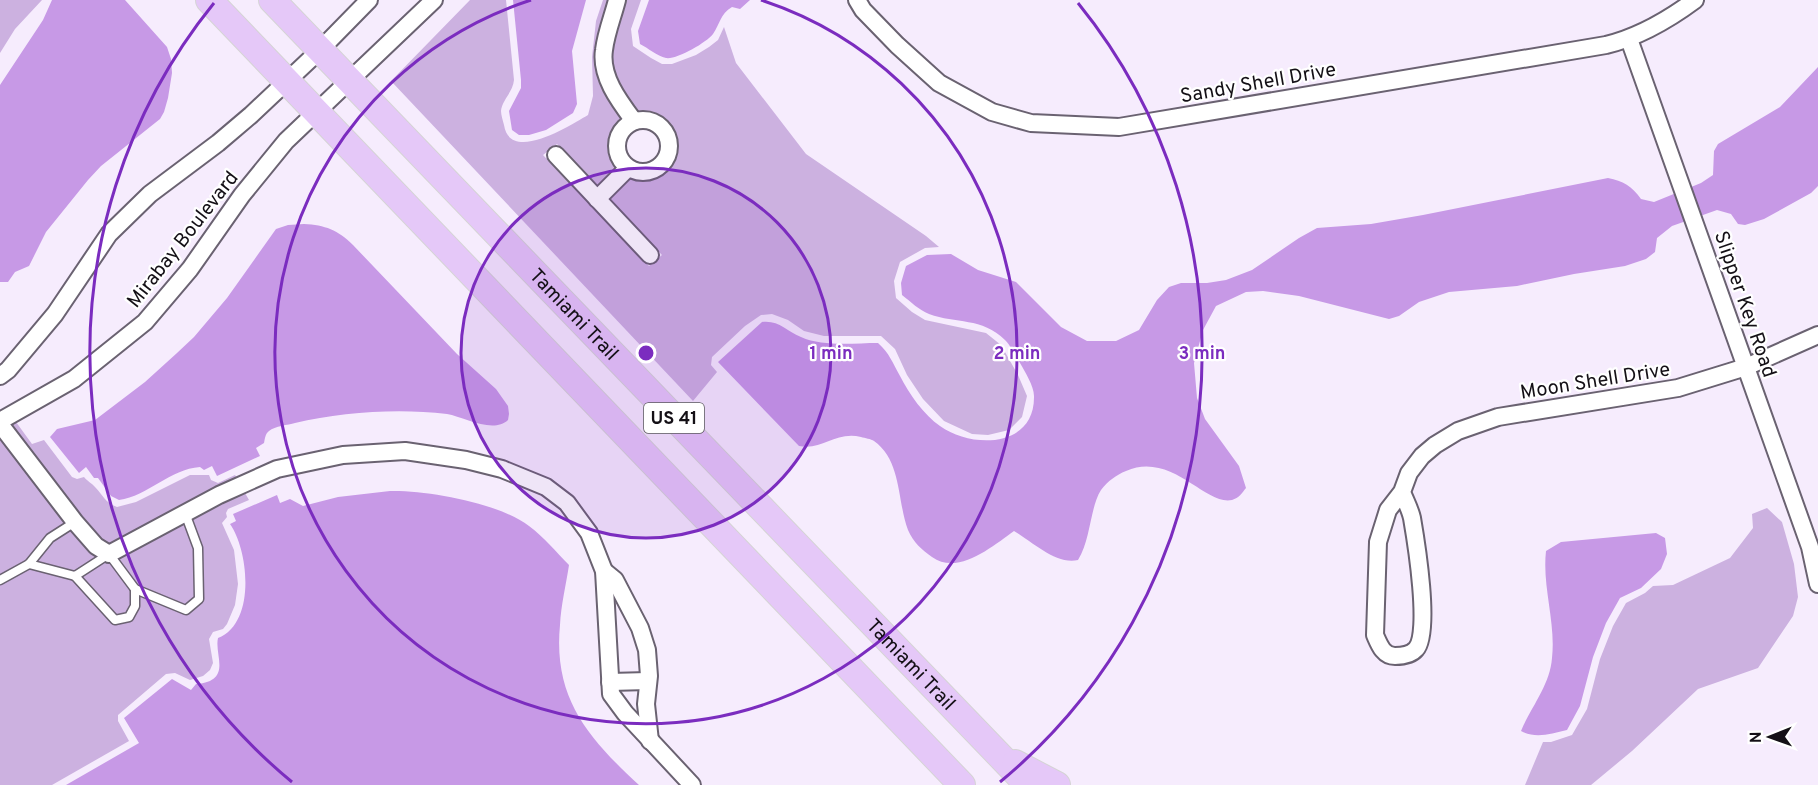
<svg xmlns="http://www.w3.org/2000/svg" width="1818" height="785" viewBox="0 0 1818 785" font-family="Overpass,sans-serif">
  <rect width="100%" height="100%" fill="#f6ecfd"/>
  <g fill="#ccb1e0">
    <polygon points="0,0 42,0 15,29 0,53"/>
    <path d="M470,0H506L514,80C513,92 502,100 501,111C501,115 503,121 504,125C510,164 571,125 588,115L593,96L592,57L596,21L603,0H608C592,55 587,69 622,119C607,135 605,149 616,168L597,187L557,144L543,155L649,266L662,255L609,199L631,178C685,197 696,106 638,112C626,95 610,74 613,51C614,34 622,16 627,0H641L631,29L633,46L651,58L662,64H672L696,55L709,47L718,40L724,27L736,63L806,154L926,236L939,247L925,248L900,262L894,281L896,298L912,312L925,320L986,333L1001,345L1018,375L1027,396L1022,417L1009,430L988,435L972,434L944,421L923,399L907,375L895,349L881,336H824L804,331L788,320L772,314L761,315L745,326L712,357L711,365L717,372L693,401L391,81Z"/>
    <path d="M16,422L32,444L44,440L72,477L77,479L84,477C88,482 92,483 95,487C103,495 105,503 117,507L136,502L190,475H209L211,480L218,483L235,475L237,478L110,544L103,540L82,517L11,424Z"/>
    <polygon points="0,439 68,527 89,551 114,561 223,502 245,493 249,500 228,509 226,513 227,517 222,523 234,550 238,584 235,605 227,624 223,629 213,632 209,639 213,663 210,670 203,676 190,680 175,673 166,674 118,715 118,721 129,741 52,785 0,785"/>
    <polygon points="1767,508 1782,522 1794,564 1798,597 1793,616 1758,668 1698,689 1632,751 1591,785 1525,785 1543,742 1551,742 1572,735 1587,709 1600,659 1613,626 1626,603 1645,593 1653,586 1673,585 1730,558 1753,528 1752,514"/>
  </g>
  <g fill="#c799e6">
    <polygon points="52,0 125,0 167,47 171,59 172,73 168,98 164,112 160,119 101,166 88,180 46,232 29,266 15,272 8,282 0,282 0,85 43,20"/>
    <polygon points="513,0 586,0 572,51 577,104 573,113 546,130 529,135 519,135 512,130 509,111 521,88 521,80"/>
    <path d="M649,0H750L740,9L732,7C720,14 720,24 713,34C706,43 676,60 666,58C657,56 648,48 640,44L638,31Z"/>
    <path d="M1818,67V186L1811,193L1764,219L1745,225L1738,224L1731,214L1717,210L1672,226L1657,238L1655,252L1646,259L1625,266L1574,274L1517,286L1449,292L1419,302L1399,316L1389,319L1299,296L1263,291L1246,292L1216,306L1203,330L1194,363L1197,398L1205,419L1239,466L1246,488C1242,493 1239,498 1232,500C1205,506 1172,451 1126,471C1116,475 1108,481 1101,490C1090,507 1091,539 1078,560C1056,565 1033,542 1014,531C993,546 958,576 932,557C922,550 913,542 908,530C897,501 902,461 874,441C871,439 865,438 861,437C835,431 822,451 799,446L718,362L762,322C779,320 786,331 801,337C823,347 854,343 878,343C890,354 892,362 900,376C909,394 924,415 940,426C972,449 1035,448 1034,396C1034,386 1025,372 1020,363C1015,356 1011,346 1005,340C982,317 956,324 929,314C919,310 911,302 902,295L901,283L906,266L927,255L951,254L978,270L1016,282L1061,327L1087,341H1116L1139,330L1157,300L1169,287L1181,283H1207L1226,280L1252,270L1299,238L1317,228L1371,224L1423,215L1608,178C1623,181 1632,186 1641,199L1654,202L1701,183L1713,175L1714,151L1718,144L1780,107Z"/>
    <path d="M304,224C325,225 338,230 353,245L457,354L496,389L508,406L509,414L508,420C493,434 464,417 447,414C398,408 342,412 295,423C288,425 275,426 269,431C265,434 265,439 264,443L256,448L260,456L217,476L212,466L204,470L200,467C170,469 148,496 119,500L111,496L98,478H94L86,467L79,473L50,437L57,429L95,420L145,382L177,353L194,337L227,298L276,229L288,225Z"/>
    <path d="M390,491C427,490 499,503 529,526C544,537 556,552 569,565C566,585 561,605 560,625C553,698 588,738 639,785H66L139,743L124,718L172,679L191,690L196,684C233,681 214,655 218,638C256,623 249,551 230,524L236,521L233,514L277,495L280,503L290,499L303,506L338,497Z"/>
    <path d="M1656,533L1665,538L1667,554L1661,569L1641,588L1620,598L1606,623L1593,657L1580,706L1567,730C1551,734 1535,739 1521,731C1531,707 1550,685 1552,658C1556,622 1542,587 1546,551L1561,542Z"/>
  </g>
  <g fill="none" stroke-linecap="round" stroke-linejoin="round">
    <defs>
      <g id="service">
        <polyline points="29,564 75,576 109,554 135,589 186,610 199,599 198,548 185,513"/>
        <polyline points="75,576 115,620 129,617 135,606 135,589"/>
        <polyline points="0,580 29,564 50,538 75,522"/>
      </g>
      <g id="minor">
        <path d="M617,0C613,16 606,33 604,50C600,76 619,101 634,121"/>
        <path d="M857,0L863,10L897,45L939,83L992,112L1031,123L1119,127L1606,45C1639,37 1668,20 1695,0"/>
        <polyline points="1629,39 1810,547 1818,584"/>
        <circle cx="643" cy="146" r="26"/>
        <polyline points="556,155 650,255"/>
        <polyline points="597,199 628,168"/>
        <polyline points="0,376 8,370 55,314 109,234 150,194 218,143 251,115 320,50 369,0"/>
        <polyline points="0,421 74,379 145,322 190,269 242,195 286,141 434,0"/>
        <polyline points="0,424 75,522 96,546 109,554 219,495 277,469 343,455 405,451 466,460 502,469 546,487 567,503 589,533 604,571 611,694 625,713 692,785"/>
        <path d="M1402,492C1405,500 1410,509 1412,518C1416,541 1431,633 1416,649C1411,655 1403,656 1395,656C1383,656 1379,644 1375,635L1378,542L1388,510L1402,492L1409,473L1422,456L1435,445L1458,431L1498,417L1678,388L1746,367L1818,335"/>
        <polyline points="604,571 615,580 640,628 647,650 649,676 646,704 650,741"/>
        <polyline points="610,682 648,681"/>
      </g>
      <g id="primary">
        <polyline points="209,0 962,785"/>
        <path id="s1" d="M272,0L1028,785"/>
        <polyline points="1015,763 1057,785"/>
      </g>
    </defs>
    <use href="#service" stroke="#6a6271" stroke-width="11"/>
    <use href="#minor" stroke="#6a6271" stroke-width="20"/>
    <use href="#primary" stroke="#d5d4d5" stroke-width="28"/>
    <use href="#service" stroke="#fff" stroke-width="8"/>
    <use href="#minor" stroke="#fff" stroke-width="16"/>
    <use href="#primary" stroke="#e5c8f8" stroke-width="26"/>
  </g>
  <circle cx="646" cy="353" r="185" fill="#7b2cbf" fill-opacity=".12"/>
  <g fill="none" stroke="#7b2cbf" stroke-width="3">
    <circle cx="646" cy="353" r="185"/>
    <path d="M761 0A371 371 0 1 1 531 0"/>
    <path d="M292 782A556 556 0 0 1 214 3M1078 3A556 556 0 0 1 1000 782"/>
  </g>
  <g text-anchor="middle" stroke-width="4.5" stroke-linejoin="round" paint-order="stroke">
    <rect fill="#fff" stroke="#5a585c" stroke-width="1.5" x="644" y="403" width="60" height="30" rx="4.5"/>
    <g font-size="18" font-weight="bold" fill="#141016">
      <text x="674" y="424">US 41</text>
    </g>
    <g font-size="20" fill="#141016" stroke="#fff">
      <text transform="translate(1258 82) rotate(-10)" y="7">Sandy Shell Drive</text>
      <text transform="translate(182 239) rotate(-52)" y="7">Mirabay Boulevard</text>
      <text transform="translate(1746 304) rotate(71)" y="7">Slipper Key Road</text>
      <text dy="7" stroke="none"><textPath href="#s1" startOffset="436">Tamiami Trail</textPath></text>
      <text transform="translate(1595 380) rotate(-9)" y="7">Moon Shell Drive</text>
      <text dy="7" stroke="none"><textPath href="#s1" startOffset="922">Tamiami Trail</textPath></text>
    </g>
  </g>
  <circle cx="646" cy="353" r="9" fill="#7b2cbf" stroke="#fff" stroke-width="3"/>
  <g font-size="18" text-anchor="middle" font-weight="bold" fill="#7b2cbf" stroke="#fff" stroke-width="4.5" stroke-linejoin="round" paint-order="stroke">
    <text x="831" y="359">1 min</text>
    <text x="1017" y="359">2 min</text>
    <text x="1202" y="359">3 min</text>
  </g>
  <g transform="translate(1770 737) rotate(269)" stroke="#ffffff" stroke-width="4.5" paint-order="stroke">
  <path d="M0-4.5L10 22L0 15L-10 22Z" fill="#141016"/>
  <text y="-9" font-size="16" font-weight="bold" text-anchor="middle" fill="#141016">N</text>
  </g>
</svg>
